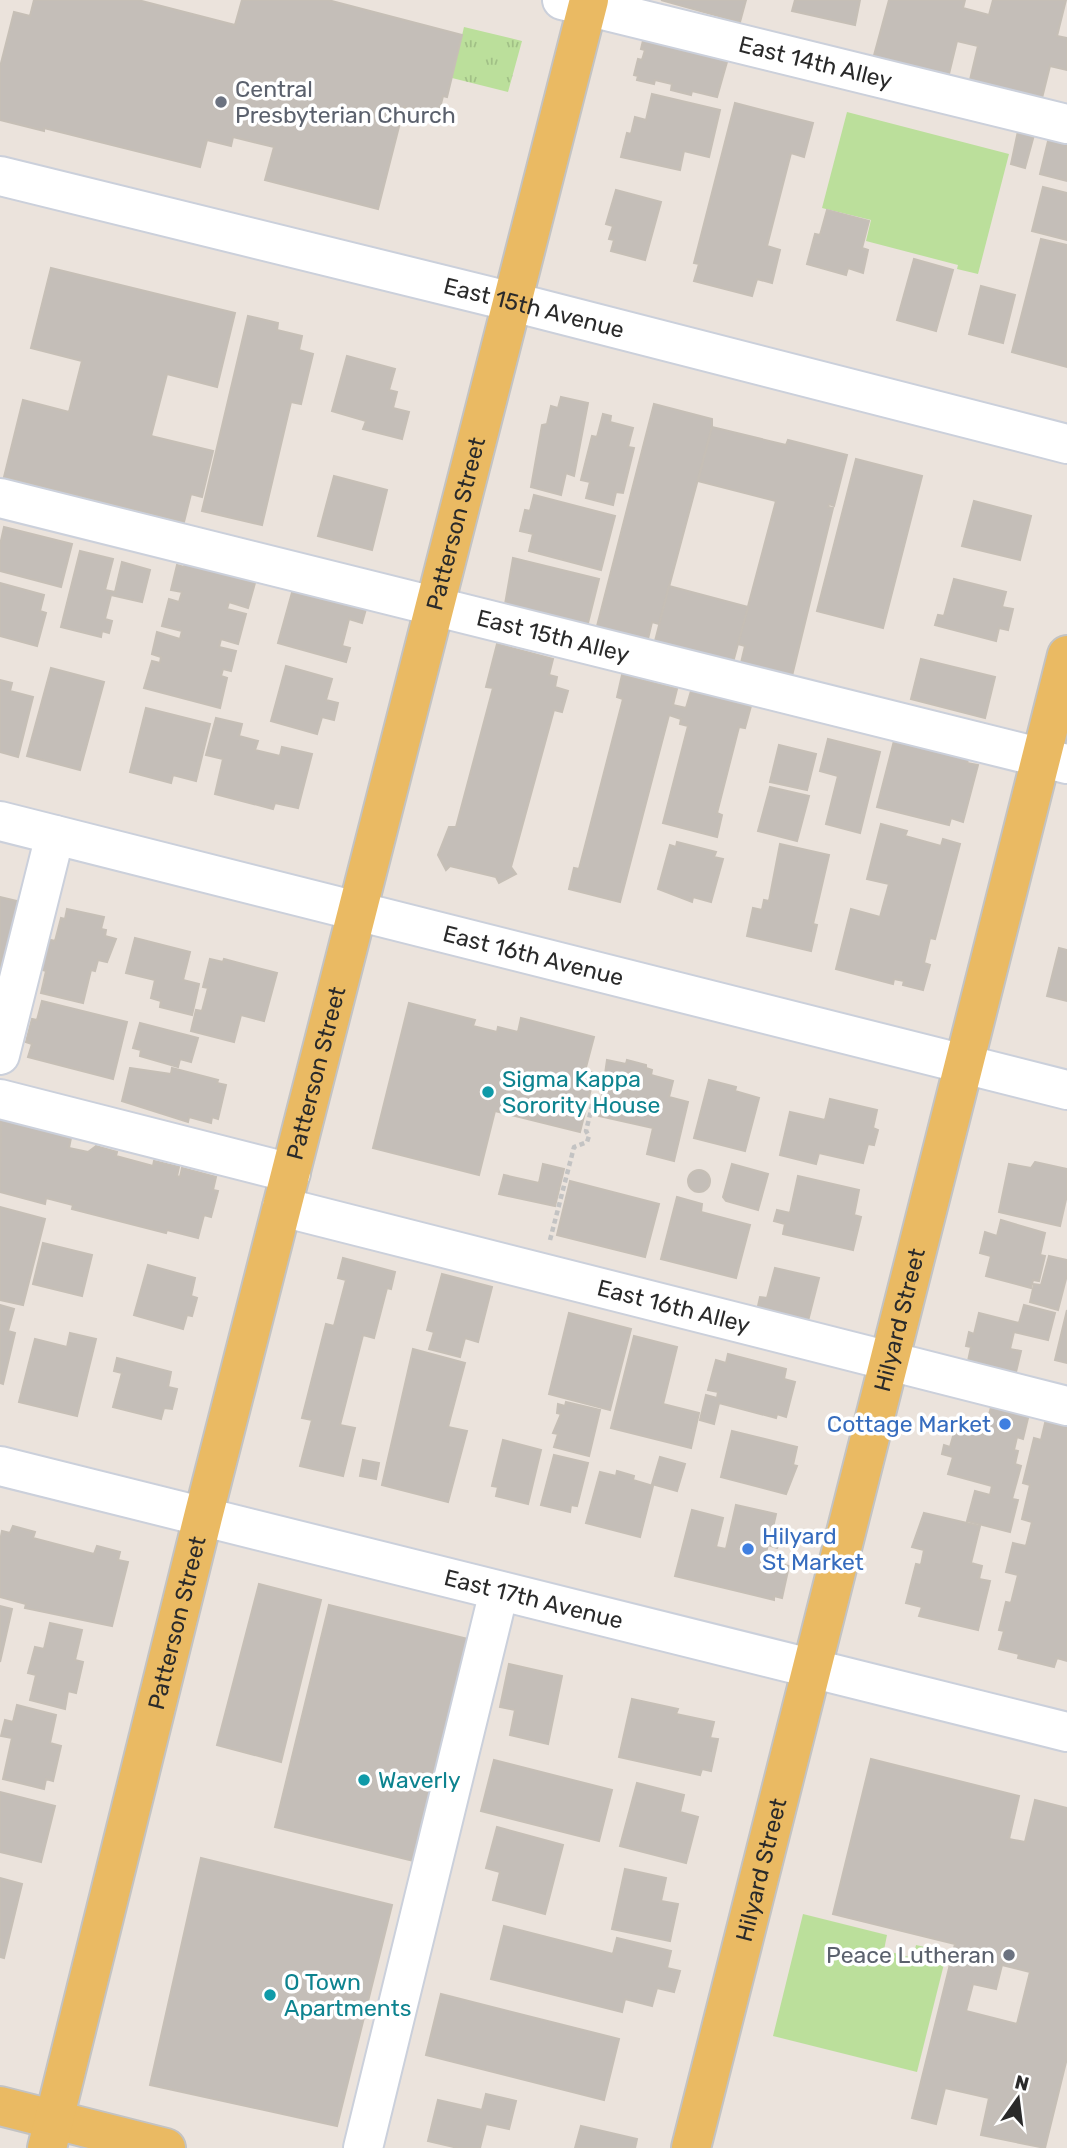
<svg xmlns="http://www.w3.org/2000/svg" width="1067" height="2148" viewBox="0 0 1067 2148" font-family="Rubik,sans-serif">
  <defs>
    <pattern id="park-tufts" width="24" height="20" patternUnits="userSpaceOnUse" patternTransform="scale(1.75)"><rect width="24" height="20" fill="#bbdf9b"/><path d="M3 7l-1-3M5 7V3M7 7l1-3M15 17l-1-3M17 17v-4M19 17l1-3" fill="none" stroke="#a1c086"/></pattern>
  </defs>
  <rect width="100%" height="100%" fill="#ebe3dc"/>
  <g fill="#bbdf9b">
    <polygon points="847,112 1009,154 978,274 957,269 958,265 866,241 871,220 822,208"/>
    <polygon points="803,1914 887,1935 884,1950 913,1958 916,1945 947,1952 917,2072 773,2036"/>
  </g>
  <polygon fill="url(#park-tufts)" points="464,27 522,41 508,92 452,78"/>
  <g fill="#c4beb8" stroke="#c6bfb6" stroke-width="2" fill-rule="evenodd">
    <polygon points="34,0 138,0 235,25 242,0 328,0 462,35 447,97 443,96 438,116 404,107 378,209 265,180 274,147 233,137 231,146 207,140 200,167 44,128 44,131 0,120 0,67 14,12 30,16"/>
    <polygon points="661,0 746,0 740,22"/>
    <polygon points="795,0 860,0 855,25 792,11"/>
    <polygon points="889,0 965,0 963,8 989,15 993,0 1066,0 1057,36 1067,38 1067,70 1050,66 1041,102 969,84 978,46 957,41 948,78 873,59"/>
    <polygon points="646,28 729,55 717,97 692,91 691,95 671,90 672,84 655,80 654,84 637,80 638,76 634,75 638,59 642,60 645,50 641,49"/>
    <polygon points="652,94 720,110 709,157 684,151 680,170 621,157 627,133 631,134 635,117 646,120"/>
    <polygon points="735,103 813,123 804,157 791,153 767,246 780,250 772,283 757,279 752,296 694,281 699,264 694,263"/>
    <polygon points="1018,131 1034,135 1025,168 1011,164"/>
    <polygon points="1050,133 1067,137 1067,181 1040,174"/>
    <polygon points="1043,187 1067,193 1067,240 1032,231"/>
    <polygon points="616,190 661,202 645,260 611,251 614,240 609,239 613,226 606,224"/>
    <polygon points="827,210 869,221 862,248 868,250 863,273 848,268 846,275 807,264 815,234 820,235"/>
    <polygon points="1041,239 1067,245 1067,367 1012,352"/>
    <polygon points="914,259 953,270 936,331 897,320"/>
    <polygon points="51,268 235,313 217,387 167,374 151,436 213,451 202,497 191,494 184,522 4,477 23,400 69,412 82,361 31,348"/>
    <polygon points="981,286 1015,295 1003,343 969,334"/>
    <polygon points="248,316 278,323 277,330 302,336 299,350 313,354 301,404 291,402 262,525 202,511"/>
    <polygon points="347,356 395,369 389,390 397,392 393,408 409,412 402,439 363,429 366,421 332,411"/>
    <polygon points="561,397 588,403 574,476 566,473 561,495 531,487 542,425 547,424 551,406 558,408"/>
    <polygon points="654,404 712,419 712,427 659,624 652,622 647,643 596,630"/>
    <polygon points="603,414 611,416 610,422 633,428 628,447 634,448 623,493 616,492 613,505 586,498 590,482 581,480 592,436 597,437"/>
    <polygon points="712,427 786,445 788,440 847,455 834,506 829,504 828,507 833,508 791,680 740,667 745,646 738,644 776,501 698,481"/>
    <polygon points="856,459 922,476 883,628 817,611"/>
    <polygon points="334,476 387,490 372,550 318,536"/>
    <polygon points="534,495 615,516 601,570 529,551 533,534 520,531 525,510 530,511"/>
    <polygon points="974,501 1031,516 1020,560 962,546"/>
    <polygon points="4,527 72,544 61,587 0,571 0,545"/>
    <polygon points="80,551 113,559 105,590 115,592 122,562 150,570 142,602 111,595 105,619 112,621 109,633 102,631 101,637 61,627"/>
    <polygon points="186,558 246,574 244,580 255,583 248,608 229,602 227,609 246,614 238,644 221,639 219,647 236,651 231,671 223,669 221,676 227,678 220,708 144,688 152,661 160,663 161,657 152,654 157,632 180,639 182,631 162,626 169,599 179,602 182,592 171,590 177,565 184,567"/>
    <polygon points="513,558 599,579 586,631 504,610"/>
    <polygon points="954,579 1006,592 1002,607 1013,609 1008,630 999,628 996,641 935,625 938,615 944,616"/>
    <polygon points="0,583 44,595 40,611 46,613 37,646 0,636"/>
    <polygon points="669,586 748,607 732,666 654,645"/>
    <polygon points="293,589 366,609 362,623 349,619 342,646 350,648 346,662 278,643"/>
    <polygon points="497,644 553,659 549,675 557,677 555,687 568,691 562,712 554,710 511,867 516,874 499,883 496,877 450,866 446,870 438,855 449,827 456,827 493,688 486,687"/>
    <polygon points="921,659 995,677 985,718 911,699"/>
    <polygon points="286,666 332,679 326,700 338,703 334,720 322,717 317,734 271,721"/>
    <polygon points="51,668 104,682 80,770 27,756"/>
    <polygon points="622,675 677,689 673,705 686,708 691,691 751,706 745,728 739,727 717,813 722,815 717,837 663,823 688,726 680,724 681,719 669,715 620,902 569,889 574,868 579,869 623,699 617,697"/>
    <polygon points="0,680 12,683 10,691 33,697 18,757 0,752"/>
    <polygon points="146,708 210,724 196,781 173,775 171,783 130,772"/>
    <polygon points="216,718 242,724 239,736 258,741 255,750 280,756 282,747 312,754 298,808 275,803 273,809 215,794 223,759 206,755"/>
    <polygon points="895,737 969,757 967,763 978,765 963,822 951,818 949,825 877,807"/>
    <polygon points="828,739 880,752 860,833 826,824 838,776 820,771"/>
    <polygon points="779,745 816,754 807,790 770,782"/>
    <polygon points="770,787 809,796 797,841 758,831"/>
    <polygon points="881,824 907,831 905,836 941,846 943,839 960,844 935,939 930,938 924,963 930,965 923,990 903,985 904,981 894,979 893,984 836,969 851,909 880,917 889,884 867,879"/>
    <polygon points="677,842 716,852 714,857 723,859 711,902 693,897 692,902 658,889 670,845 676,847"/>
    <polygon points="780,844 829,855 813,924 817,925 811,951 747,936 753,908 762,910 764,900 769,901"/>
    <polygon points="0,897 21,902 0,978"/>
    <polygon points="67,909 104,917 101,929 106,930 105,936 116,939 107,962 98,960 95,971 91,970 83,1003 41,993 46,971 40,969 47,939 55,941 61,918 65,919"/>
    <polygon points="135,938 190,952 183,980 199,984 192,1015 160,1007 161,1001 151,998 155,980 126,973"/>
    <polygon points="1059,948 1067,950 1067,1001 1047,996"/>
    <polygon points="210,959 223,962 224,959 277,973 264,1021 241,1015 234,1042 191,1031 196,1010 202,1011 208,988 203,987"/>
    <polygon points="42,1001 127,1022 113,1079 28,1057 32,1044 26,1042 32,1019 37,1020"/>
    <polygon points="409,1003 475,1020 473,1026 497,1032 498,1027 518,1032 521,1018 594,1037 585,1071 595,1073 580,1132 495,1111 479,1175 373,1148"/>
    <polygon points="140,1023 198,1038 191,1062 180,1059 178,1067 140,1056 141,1050 133,1048"/>
    <polygon points="607,1060 626,1064 627,1060 646,1065 646,1068 652,1070 651,1075 673,1081 669,1097 688,1102 674,1161 647,1154 653,1128 599,1116"/>
    <polygon points="130,1068 171,1074 172,1068 218,1080 217,1083 226,1085 218,1119 212,1117 211,1123 189,1117 188,1122 122,1101"/>
    <polygon points="709,1080 736,1087 735,1091 759,1098 745,1151 694,1138"/>
    <polygon points="830,1099 877,1110 873,1128 878,1130 874,1145 868,1144 863,1163 819,1153 816,1164 780,1155 790,1112 825,1120"/>
    <polygon points="1,1119 29,1121 27,1126 71,1138 69,1148 88,1152 96,1146 117,1152 116,1156 153,1166 154,1161 179,1167 177,1176 180,1177 182,1168 216,1177 213,1190 218,1191 211,1217 204,1215 198,1238 167,1230 166,1233 72,1209 73,1205 46,1198 45,1204 0,1192"/>
    <polygon points="1035,1162 1067,1169 1067,1195 1060,1226 999,1212 1009,1164 1031,1168"/>
    <polygon points="543,1164 564,1169 555,1206 499,1194 504,1175 539,1183"/>
    <polygon points="732,1164 768,1174 758,1210 726,1201 723,1197"/>
    <circle cx="699" cy="1181" r="11"/>
    <polygon points="798,1176 859,1190 854,1215 861,1217 853,1250 783,1234 785,1224 774,1221 777,1210 790,1213"/>
    <polygon points="570,1181 659,1204 645,1257 557,1235"/>
    <polygon points="677,1197 702,1204 701,1212 750,1225 736,1278 661,1259"/>
    <polygon points="0,1207 45,1219 23,1305 0,1300"/>
    <polygon points="1001,1220 1045,1233 1040,1255 1045,1256 1039,1281 1033,1280 1031,1288 986,1276 991,1256 980,1253 985,1232 997,1236"/>
    <polygon points="43,1243 92,1255 82,1296 33,1284"/>
    <polygon points="1049,1256 1067,1260 1067,1275 1058,1310 1030,1302 1034,1284 1041,1285"/>
    <polygon points="343,1258 395,1272 391,1289 387,1288 374,1338 363,1335 340,1425 355,1428 343,1476 300,1466 312,1420 302,1418 326,1324 334,1326 346,1280 338,1278"/>
    <polygon points="148,1265 195,1278 191,1296 197,1298 192,1316 187,1315 183,1329 134,1315"/>
    <polygon points="775,1268 819,1278 808,1321 756,1315 760,1297 767,1298"/>
    <polygon points="442,1274 492,1287 478,1342 465,1338 460,1357 429,1349 434,1332 427,1330"/>
    <polygon points="0,1305 14,1309 8,1331 15,1333 3,1384 0,1383"/>
    <polygon points="1024,1305 1055,1313 1048,1340 1014,1332 1010,1349 1021,1351 1016,1372 968,1361 971,1347 966,1346 969,1332 974,1334 979,1313 1019,1323"/>
    <polygon points="1067,1310 1067,1363 1055,1360"/>
    <polygon points="569,1313 631,1329 610,1410 549,1394"/>
    <polygon points="70,1333 96,1339 77,1416 19,1402 35,1339 67,1347"/>
    <polygon points="634,1336 677,1347 663,1404 699,1413 691,1448 611,1428"/>
    <polygon points="413,1349 465,1363 448,1427 467,1431 448,1502 382,1485"/>
    <polygon points="728,1354 786,1369 784,1379 795,1382 786,1417 777,1414 776,1418 719,1403 714,1424 700,1420 706,1395 717,1398 718,1392 708,1390 716,1360 726,1363"/>
    <polygon points="117,1358 171,1372 168,1387 177,1389 172,1409 164,1408 161,1419 113,1407 122,1373 114,1371"/>
    <polygon points="566,1402 600,1410 589,1456 554,1447 558,1434 553,1433 561,1414 557,1413 558,1404 565,1406"/>
    <polygon points="992,1404 1029,1414 1023,1439 1017,1437 1014,1450 1018,1451 1015,1464 1021,1466 1012,1499 1018,1500 1010,1532 967,1521 975,1491 990,1495 992,1486 948,1474 953,1457 942,1454 944,1445 950,1447 957,1422 985,1429"/>
    <polygon points="1046,1419 1067,1424 1067,1661 1057,1658 1054,1667 1018,1658 1019,1654 999,1649 1004,1631 999,1630 1006,1602 1011,1603 1018,1575 1006,1572 1013,1543 1026,1546 1032,1522 1022,1519 1030,1485 1023,1483 1034,1438 1041,1440"/>
    <polygon points="732,1431 797,1447 793,1465 797,1466 786,1494 721,1477"/>
    <polygon points="503,1440 541,1450 528,1504 496,1496 498,1487 492,1486"/>
    <polygon points="554,1455 588,1463 577,1506 571,1505 570,1512 541,1505"/>
    <polygon points="660,1457 685,1464 677,1491 652,1484"/>
    <polygon points="363,1460 379,1463 376,1479 360,1476"/>
    <polygon points="617,1471 634,1476 633,1480 653,1486 640,1537 586,1523 600,1472 616,1476"/>
    <polygon points="736,1505 776,1514 772,1532 780,1534 777,1548 768,1545 764,1560 789,1566 782,1598 774,1596 774,1600 675,1576 692,1510 723,1518 716,1547 726,1549"/>
    <polygon points="924,1513 980,1526 971,1563 982,1566 979,1579 990,1581 978,1630 919,1616 922,1607 906,1603 916,1564 921,1565 924,1550 912,1547"/>
    <polygon points="13,1526 35,1532 33,1538 94,1554 97,1546 120,1552 118,1560 128,1562 112,1626 25,1608 26,1604 0,1597 0,1541 2,1531 10,1533"/>
    <polygon points="259,1584 321,1600 281,1762 217,1745"/>
    <polygon points="329,1605 476,1641 422,1863 275,1827"/>
    <polygon points="0,1606 12,1609 0,1662"/>
    <polygon points="50,1623 82,1630 75,1660 83,1662 76,1693 68,1691 65,1709 30,1700 36,1675 28,1673 35,1647 44,1649"/>
    <polygon points="509,1664 562,1676 548,1744 510,1735 515,1710 500,1707"/>
    <polygon points="632,1699 678,1709 676,1714 714,1722 710,1738 718,1739 711,1771 702,1769 700,1775 619,1757"/>
    <polygon points="17,1705 56,1715 50,1743 61,1746 53,1781 46,1779 44,1789 3,1779 12,1738 1,1736 5,1720 13,1722"/>
    <path d="M871,1759L1019,1796L1009,1839L1025,1842L1035,1800L1067,1808V2058L1045,2148L981,2135L989,2098L945,2088L936,2124L912,2118L955,1944L833,1914ZM1002,1965L1030,1972L1017,2024L966,2011L973,1984L996,1989Z"/>
    <polygon points="494,1760 612,1790 599,1841 481,1811"/>
    <polygon points="637,1783 684,1795 680,1812 698,1817 686,1863 620,1846"/>
    <polygon points="0,1792 55,1806 41,1862 0,1852"/>
    <polygon points="497,1827 563,1845 545,1914 493,1900 500,1872 486,1868"/>
    <polygon points="201,1858 392,1905 337,2126 150,2085"/>
    <polygon points="625,1869 666,1878 661,1901 678,1904 670,1941 612,1929"/>
    <polygon points="0,1878 22,1884 4,1958 0,1957"/>
    <polygon points="504,1926 613,1954 617,1938 671,1951 667,1968 680,1971 674,1992 657,1988 652,2006 625,1999 622,2012 491,1979"/>
    <polygon points="441,1994 619,2039 604,2100 426,2055"/>
    <polygon points="486,2094 516,2101 509,2129 486,2124 480,2148 458,2148 428,2141 438,2100 482,2110"/>
    <polygon points="581,2126 637,2139 635,2148 575,2148"/>
  </g>
  <g fill="none" stroke-linecap="round" stroke-linejoin="round">
    <defs>
      <g id="minor">
        <path id="s1" d="M562,0L1067,124"/>
        <path id="s2" d="M0,176L513,302L1067,444"/>
        <path id="s3" d="M0,498L1067,764"/>
        <path id="s4" d="M0,821L1067,1090"/>
        <polyline points="0,1055 55,835"/>
        <polyline points="0,1099 291,1173"/>
        <path id="s5" d="M282,1207L1067,1406"/>
        <path id="s6" d="M0,1466L1067,1732"/>
        <polyline points="363,2148 499,1591"/>
      </g>
      <g id="major">
        <polyline points="0,2106 166,2148"/>
        <path id="s7" d="M47,2148L203,1517L589,0"/>
        <path id="s8" d="M691,2148L1067,655"/>
      </g>
    </defs>
    <use href="#minor" stroke="#cbd0db" stroke-width="42"/>
    <use href="#major" stroke="#c3c3c3" stroke-width="42"/>
    <polyline stroke="#c3c3c3" stroke-width="4.5" stroke-dasharray="5 3.5" stroke-linecap="butt" points="550,1240 574,1147 587,1142 589,1136 586,1131 593,1102"/>
    <use href="#minor" stroke="#fff" stroke-width="38"/>
    <use href="#major" stroke="#eaba63" stroke-width="38"/>
  </g>
  <g fill="#6b7280" stroke="#fff" stroke-width="2.5">
    <circle cx="221" cy="102" r="7"/>
    <circle cx="1009" cy="1955" r="7"/>
  </g>
  <g fill="#0f9aa8" stroke="#fff" stroke-width="2.5">
    <circle cx="488" cy="1092" r="7"/>
    <circle cx="364" cy="1780" r="7"/>
    <circle cx="270" cy="1995" r="7"/>
  </g>
  <g fill="#3f7fe0" stroke="#fff" stroke-width="2.5">
    <circle cx="1005" cy="1424" r="7"/>
    <circle cx="748" cy="1549" r="7"/>
  </g>
  <g text-anchor="middle" stroke-width="7" stroke-linejoin="round" paint-order="stroke">
    <g font-size="23" fill="#2a2a2a" stroke="#fff">
      <text dy="8" stroke="none"><textPath href="#s1" startOffset="261">East 14th Alley</textPath></text>
      <text dy="8" stroke="none"><textPath href="#s2" startOffset="550">East 15th Avenue</textPath></text>
      <text dy="8" stroke="none"><textPath href="#s7" startOffset="1675">Patterson Street</textPath></text>
      <text dy="8" stroke="none"><textPath href="#s3" startOffset="570">East 15th Alley</textPath></text>
      <text dy="8" stroke="none"><textPath href="#s4" startOffset="550">East 16th Avenue</textPath></text>
      <text dy="8" stroke="none"><textPath href="#s7" startOffset="1108">Patterson Street</textPath></text>
      <text dy="8" stroke="none"><textPath href="#s5" startOffset="404">East 16th Alley</textPath></text>
      <text dy="8" stroke="none"><textPath href="#s8" startOffset="854">Hilyard Street</textPath></text>
      <text dy="8" stroke="none"><textPath href="#s6" startOffset="550">East 17th Avenue</textPath></text>
      <text dy="8" stroke="none"><textPath href="#s7" startOffset="541">Patterson Street</textPath></text>
      <text dy="8" stroke="none"><textPath href="#s8" startOffset="287">Hilyard Street</textPath></text>
    </g>
    <g font-size="23" fill="#5b616d" stroke="#fff" text-anchor="start">
      <text x="235" y="97">Central<tspan x="235" dy="26">Presbyterian Church</tspan></text>
      <text x="995" y="1963" text-anchor="end">Peace Lutheran</text>
    </g>
    <g font-size="23" fill="#0d838f" stroke="#fff" text-anchor="start">
      <text x="502" y="1087">Sigma Kappa<tspan x="502" dy="26">Sorority House</tspan></text>
      <text x="378" y="1788">Waverly</text>
      <text x="284" y="1990">O Town<tspan x="284" dy="26">Apartments</tspan></text>
    </g>
    <g font-size="23" fill="#366cbe" stroke="#fff" text-anchor="end">
      <text x="991" y="1432">Cottage Market</text>
      <text x="762" y="1544" text-anchor="start">Hilyard<tspan x="762" dy="26">St Market</tspan></text>
    </g>
  </g>
  <g transform="translate(1018 2099) rotate(14)" stroke="#ffffff" stroke-width="5" paint-order="stroke">
  <path d="M0-5L12 26L0 18L-12 26Z" fill="#2a2a2a"/>
  <text y="-10" font-size="19" font-weight="bold" text-anchor="middle" fill="#2a2a2a">N</text>
  </g>
</svg>
